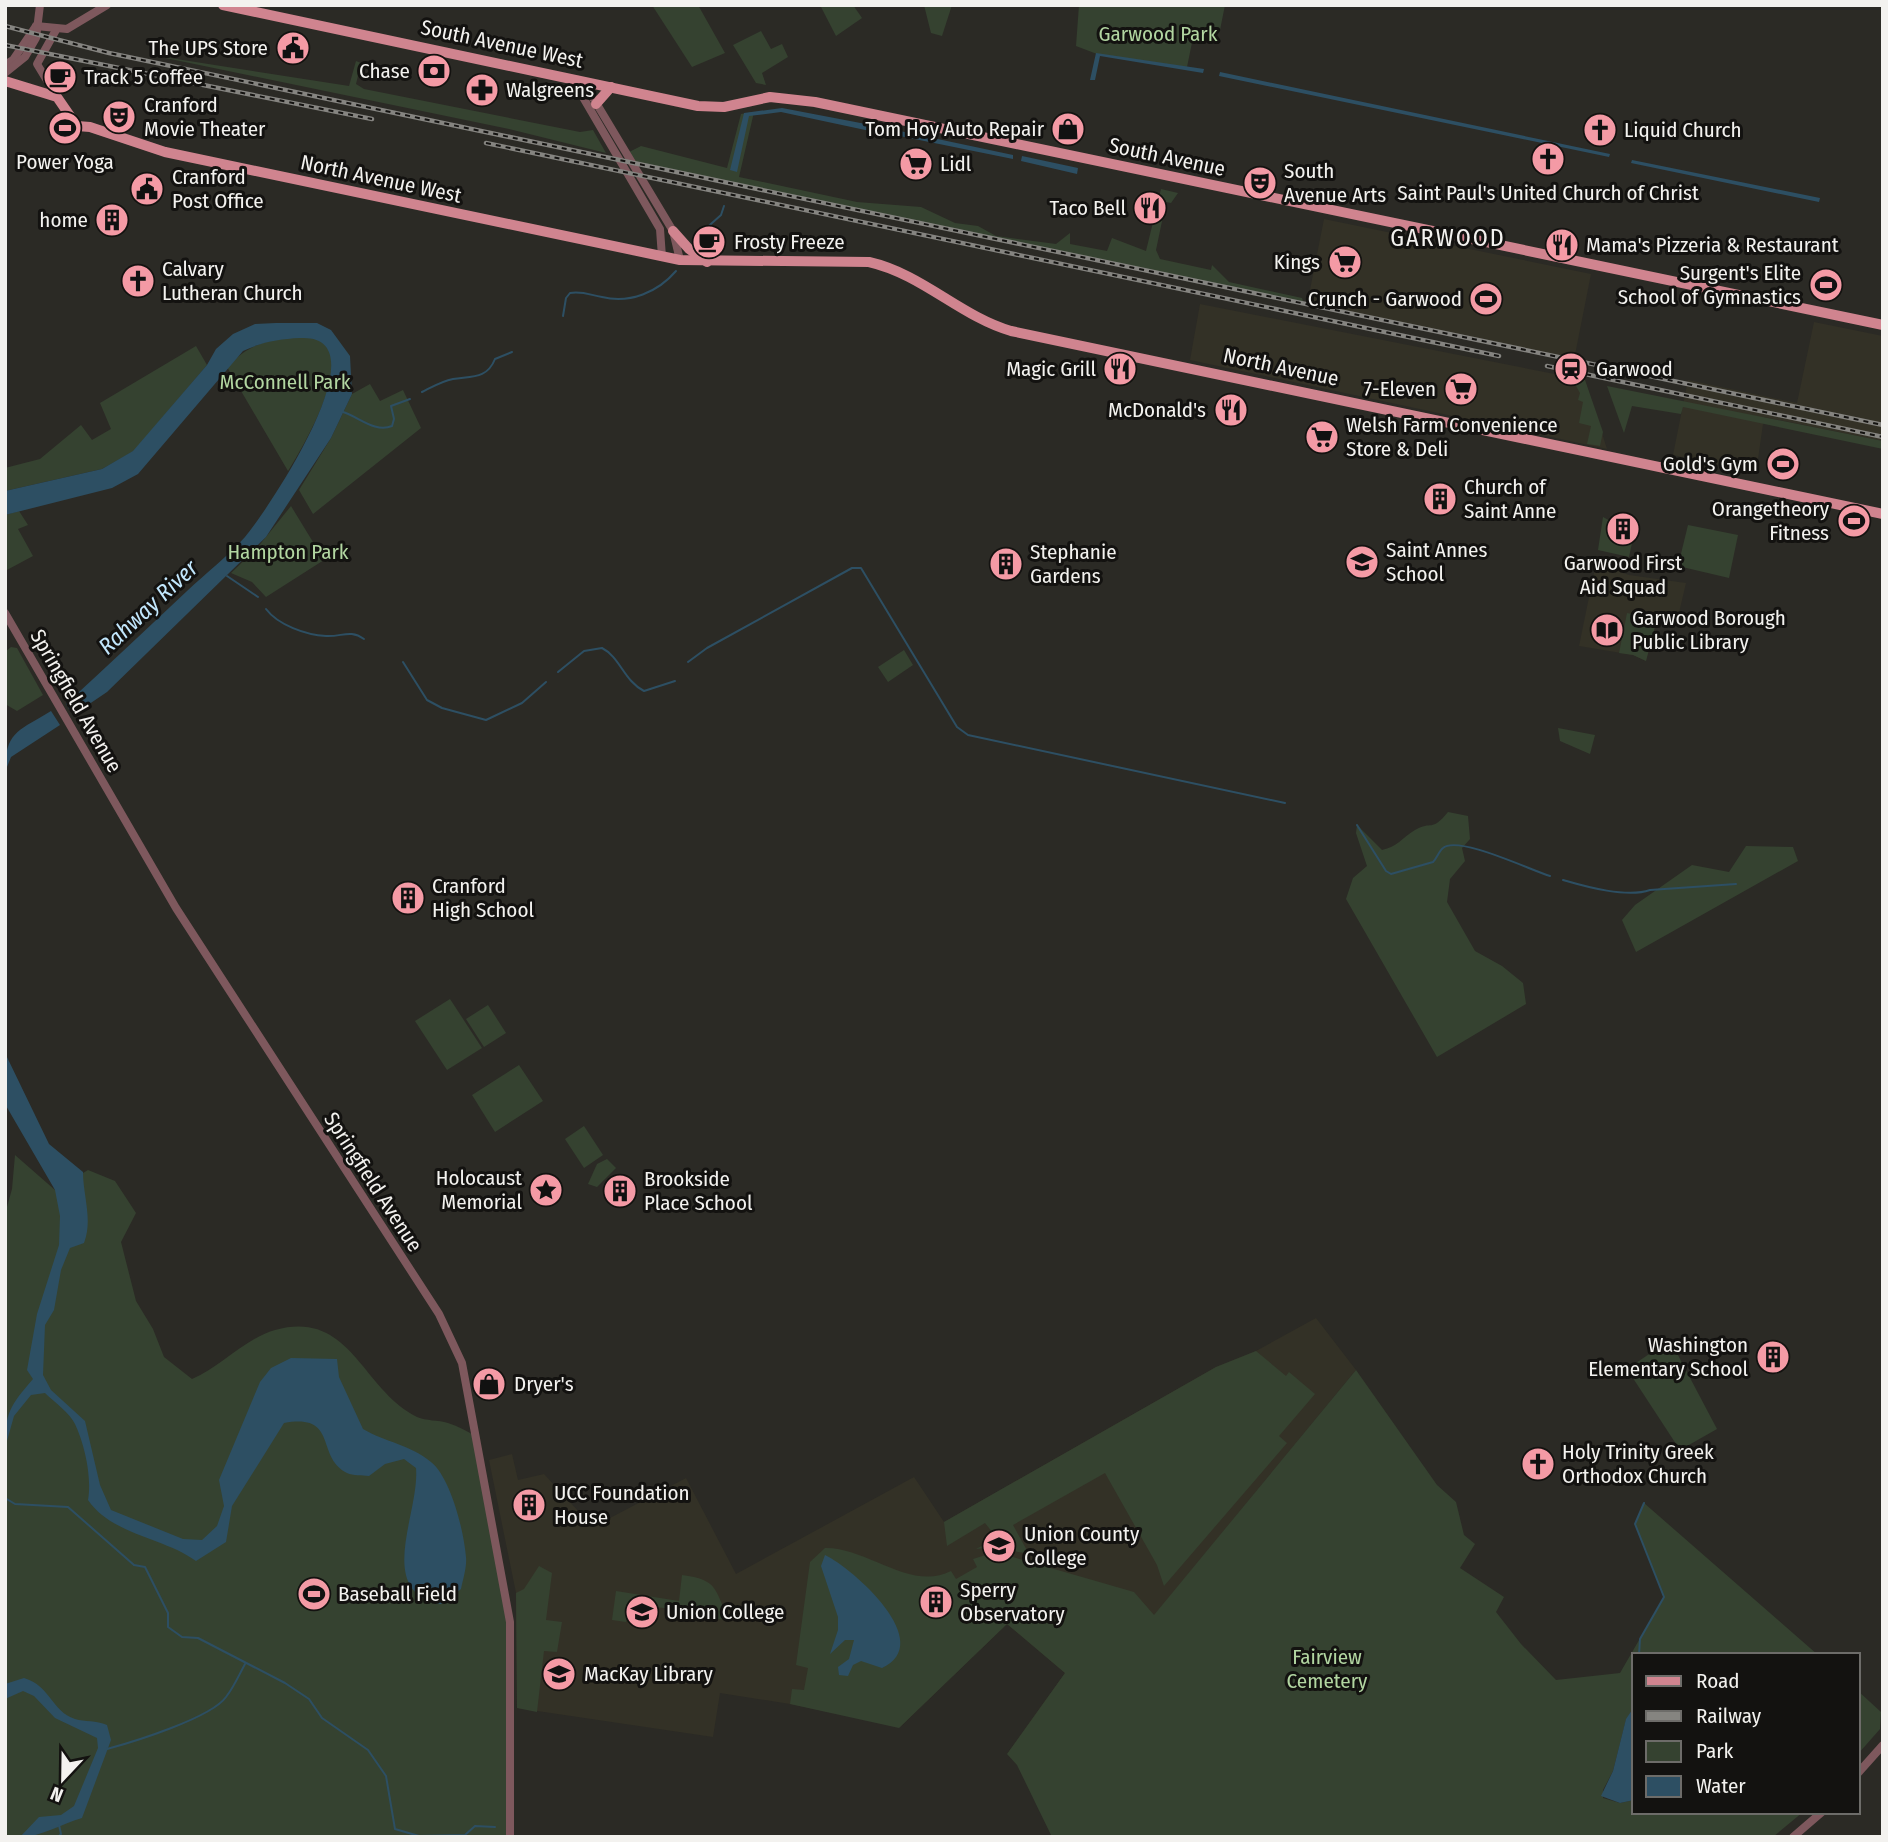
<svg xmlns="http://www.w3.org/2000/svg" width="1888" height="1842" viewBox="0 0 1888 1842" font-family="'Fira Sans Condensed',sans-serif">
  <rect width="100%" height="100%" fill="#2b2a25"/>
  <g fill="#333126">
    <polygon points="1324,219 1591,274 1574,360 1307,305"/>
    <polygon points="1200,304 1585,380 1607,449 1190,360"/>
    <polygon points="1814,322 1883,336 1883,441 1764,417 1756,473 1673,455 1688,380 1797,403"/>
    <polygon points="1596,563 1629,575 1686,583 1678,617 1662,614 1660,620 1657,619 1646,661 1633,655 1579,646"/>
    <polygon points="1316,1318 1356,1370 1154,1616 1007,1754 1065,1673 1007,1624 900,1727 790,1704 720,1693 713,1737 517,1708 516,1593 489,1460 512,1454 518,1480 544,1474 593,1527 686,1478 736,1574 914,1477 944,1522 1216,1367 1256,1351"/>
  </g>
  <g fill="#354230">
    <polygon points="652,5 698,5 725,53 692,67"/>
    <polygon points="820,5 853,5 862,18 836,36"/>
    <polygon points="924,5 952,5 942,36 931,33"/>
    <polygon points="1079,5 1225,5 1220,30 1195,28 1187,67 1097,54 1076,46"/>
    <polygon points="761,31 771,49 782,44 788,57 762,73 766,85 756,83 733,45"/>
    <polygon points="151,55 349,86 356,61 361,63 356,84 364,89 580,132 593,130 606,153 509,129"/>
    <polygon points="754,112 739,177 857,202 921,207 955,223 978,226 996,236 1056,244 1070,233 1070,244 1107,251 1112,238 1146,251 1161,189 1178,193 1171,203 1166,202 1156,250 1160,259 1211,270 1212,265 1229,282 1302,298 1304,304 630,163 627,153 641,146 727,168 741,114"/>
    <path d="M305,337C310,338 318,338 322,341C354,361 302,449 288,471L227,367C253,341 270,339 305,337Z"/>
    <polygon points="196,346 207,365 134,451 102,469 5,491 5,468 40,459 81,425 92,440 111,429 100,403"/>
    <polygon points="1574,378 1585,380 1603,432 1600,446 1587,444 1591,426 1579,423 1583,402 1578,400 1580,393 1576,386 1567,384 1568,380"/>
    <polygon points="370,384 380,401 403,390 421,428 313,514 299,490 331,438 352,394"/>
    <polygon points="1607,386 1883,441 1883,449 1683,407 1681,414 1632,406 1624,433"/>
    <polygon points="291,506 324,560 266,597 252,582 231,573 257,548"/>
    <polygon points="19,511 28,525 18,529 33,556 5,571 5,515"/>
    <polygon points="1603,517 1616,524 1614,535 1618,541 1632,543 1629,557 1598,550"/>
    <polygon points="1688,525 1738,535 1729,578 1678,566"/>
    <polygon points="1627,613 1657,619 1646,661 1633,655 1619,653"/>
    <polygon points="11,647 17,648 43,695 17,711 5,704 5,652"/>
    <polygon points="904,650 913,665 888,682 878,667"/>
    <polygon points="1558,728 1595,735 1590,754 1560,741"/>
    <path d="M1448,812L1468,816L1470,839L1462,848L1465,861L1450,879L1447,902L1475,951L1502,966L1523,983L1526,1004L1437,1057L1346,899L1353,878L1367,866L1356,833L1357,825L1382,850C1397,847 1402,838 1415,830C1432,820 1431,833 1448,812Z"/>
    <polygon points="1746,846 1793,847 1798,861 1636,952 1622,920 1635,905 1692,865 1729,872"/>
    <polygon points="450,999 482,1048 447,1070 415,1021"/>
    <polygon points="488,1005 506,1033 484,1047 466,1019"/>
    <polygon points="519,1065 543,1101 495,1132 472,1095"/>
    <polygon points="584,1126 603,1155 584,1168 565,1139"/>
    <path d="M15,1155L55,1190L88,1170L115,1181L136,1213L121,1242L136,1301L153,1329L164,1357L192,1379C221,1367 244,1339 275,1330C351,1309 361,1389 417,1417C426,1421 438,1420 448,1423C458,1426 468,1432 478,1437L510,1622V1837H5V1214L12,1189Z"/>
    <polygon points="607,1159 616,1168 597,1187 588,1184 597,1164"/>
    <polygon points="1670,1340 1717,1429 1680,1450 1627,1369"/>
    <polygon points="1256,1351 1286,1376 1289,1372 1315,1394 1279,1436 1287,1443 1164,1586 1157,1565 1105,1473 1013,1525 1029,1554 993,1547 976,1549 997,1538 985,1523 947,1546 944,1522 1216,1367"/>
    <path d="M1356,1370L1437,1485L1456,1502L1464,1535L1475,1544L1460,1568L1504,1597L1496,1612L1521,1644L1556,1680L1620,1673L1664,1597L1635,1524L1644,1503L1818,1655H1634V1707L1626,1720L1613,1771L1603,1790V1798L1620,1803L1634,1800V1812H1803L1773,1837H1052L1017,1765L1007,1754L1065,1673L1007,1624L899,1728L790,1704L792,1689L804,1690L808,1668L796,1665L810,1562L825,1548C867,1547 911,1592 951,1571L956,1579L977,1567L973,1559L995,1552L1134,1592L1154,1615Z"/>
    <polygon points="539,1566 552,1573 546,1620 562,1622 557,1652 544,1651 537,1712 517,1708 516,1593 524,1589"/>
    <path d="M682,1575C719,1580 714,1589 729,1620L682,1616V1610L655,1607L653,1618L628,1615L626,1622L612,1620L616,1591L679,1601Z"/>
    <polygon points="1858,1691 1881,1712 1880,1729 1858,1754"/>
  </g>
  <g fill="#2d4f63">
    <polygon points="1096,53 1204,69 1203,73 1100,56 1095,80 1090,80"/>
    <polygon points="1220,72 1610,154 1609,157 1219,76"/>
    <polygon points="782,108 871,125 870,131 781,112 749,116 737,172 730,170 744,113"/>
    <polygon points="881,127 1013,155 1013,159 880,132"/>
    <polygon points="1022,156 1078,168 1077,174 1021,161"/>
    <polygon points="1632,160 1820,198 1819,202 1631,163"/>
    <path d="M276,323H317L331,330L350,356L352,394L331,438L266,537L107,692L73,715L66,704C107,666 147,629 187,591C206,573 228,556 245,537C267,511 387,333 300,338C279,339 262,342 243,351L138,474L112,488L5,515V491L102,469L133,451L207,365L216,349L233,334L255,324Z"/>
    <path d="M51,711L60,725L11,757L5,772C5,731 19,731 51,711Z"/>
    <path d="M5,1053L49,1144L83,1172C83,1196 93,1219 84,1243L70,1248L61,1270L54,1310L45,1325L43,1375L51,1390L85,1421L100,1485L111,1510L183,1539L202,1540L217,1526L224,1506L219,1480L260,1382L271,1368L291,1358L337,1359L339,1377L363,1429C385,1442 411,1445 431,1462C451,1478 464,1532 466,1557C467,1567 463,1579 461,1589L441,1604C374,1592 420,1513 416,1468L404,1459L385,1464L369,1476C362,1475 353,1476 347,1473C315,1457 339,1413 284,1423L232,1506L226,1542L196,1561C163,1537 112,1535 88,1500C92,1478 85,1445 75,1424C70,1413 54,1402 45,1393L31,1395L14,1416L5,1448C5,1412 10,1406 33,1379L27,1370L37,1314L59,1245L60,1216L55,1190L5,1104Z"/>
    <path d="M825,1555C854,1569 937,1643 882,1668L861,1661L853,1665L848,1676L839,1675L838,1667L849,1659L854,1640H845L830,1654L838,1630V1617L821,1566Z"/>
    <path d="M24,1678C51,1686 51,1711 75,1719C85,1722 96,1720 107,1725L111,1740L82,1818C61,1824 41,1837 20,1837L39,1817L61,1815L74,1806L98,1748L97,1738L55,1718L34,1696L23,1691L5,1699V1684Z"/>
    <polygon points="1634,1707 1634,1800 1620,1803 1601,1796 1613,1771 1626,1719"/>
  </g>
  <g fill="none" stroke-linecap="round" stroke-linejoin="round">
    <g stroke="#2d4f63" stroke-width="2">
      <polyline points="693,240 721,215 724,206"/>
      <path d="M563,316L566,298L570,293C583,291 590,295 602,297C630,304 658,292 676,271"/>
      <path d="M422,392C432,387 442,381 453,379C472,376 487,379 495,359L512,352"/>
      <path d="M343,412C359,417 375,433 392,426L394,419L391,406L410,399"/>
      <polyline points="227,576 258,597"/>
      <path d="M266,609C278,625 306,635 326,636C342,637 350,629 364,639"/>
      <polyline points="403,662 427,700 442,708 486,720 522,703 546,682"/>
      <polyline points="688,662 707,648 852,568 861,568 957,727 968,735 1285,803"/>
      <path d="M558,672L584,651L602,648C620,657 624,681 644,691L675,681"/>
      <path d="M1357,825L1386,871L1391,874L1433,862C1437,858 1439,851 1443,848C1458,835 1530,870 1550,876"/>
      <path d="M1563,880C1587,887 1627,898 1650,890L1736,884"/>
      <polyline points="5,1498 15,1504 68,1507 134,1565 145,1567 168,1613 168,1627 182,1637 198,1638 285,1683 309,1699 322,1718 368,1750 386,1776 395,1829 419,1836 465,1835 475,1826 495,1827"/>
      <polyline points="1639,1655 1640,1639 1664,1597 1635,1524 1644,1503"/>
      <path d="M107,1749C133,1742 211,1718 226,1697C234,1687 239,1675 245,1664"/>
      <polyline points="58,1837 61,1834 59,1825"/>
    </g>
    <g stroke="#7e585d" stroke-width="8">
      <polyline points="36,26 67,29 107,5"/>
      <polyline points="56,30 37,64 57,97"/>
      <polyline points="5,65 13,60 36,26"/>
      <polyline points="5,73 25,57 36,38 40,5"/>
      <polyline points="578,80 592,96 673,231 680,260"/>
      <polyline points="579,82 584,99 660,229 662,257"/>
      <polyline points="5,613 176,908 439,1314 462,1363 510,1622 510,1837"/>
      <polyline points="1858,1773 1883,1745"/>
      <polyline points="1793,1837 1822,1812"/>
    </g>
    <g stroke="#d0848f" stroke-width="10">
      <polyline points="223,5 698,106 724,107 770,97 815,102 1883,325"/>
      <path d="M5,81L57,97L77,126L90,127L165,152L680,260L869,262C922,274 960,316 1011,331L1883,514"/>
      <polyline points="596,104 611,87"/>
      <polyline points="673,231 689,249 707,262"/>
    </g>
    <defs>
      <g id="rail">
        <polyline points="5,26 109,53 1883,425"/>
        <polyline points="5,45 372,119"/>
        <polyline points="486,143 1499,356"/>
        <polyline points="1547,366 1883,437"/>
      </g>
    </defs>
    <use href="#rail" stroke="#858480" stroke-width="4.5"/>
    <use href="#rail" stroke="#131210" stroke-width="2" stroke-dasharray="5" stroke-linecap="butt"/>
  </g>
  <defs>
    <symbol id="civic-disc" viewBox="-11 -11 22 22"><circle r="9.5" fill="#f49aa5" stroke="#131210"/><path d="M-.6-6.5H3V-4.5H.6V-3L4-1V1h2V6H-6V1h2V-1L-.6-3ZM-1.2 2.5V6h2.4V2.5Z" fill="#111"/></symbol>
    <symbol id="bank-disc" viewBox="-11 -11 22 22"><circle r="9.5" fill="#f49aa5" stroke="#131210"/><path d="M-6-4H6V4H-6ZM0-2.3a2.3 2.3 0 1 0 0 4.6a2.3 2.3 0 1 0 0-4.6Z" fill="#111"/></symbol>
    <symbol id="cafe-disc" viewBox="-11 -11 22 22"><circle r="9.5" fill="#f49aa5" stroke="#131210"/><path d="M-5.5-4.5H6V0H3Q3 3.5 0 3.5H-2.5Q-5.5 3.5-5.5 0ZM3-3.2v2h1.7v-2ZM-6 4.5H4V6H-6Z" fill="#111"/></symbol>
    <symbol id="pharmacy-disc" viewBox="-11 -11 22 22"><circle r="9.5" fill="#f49aa5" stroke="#131210"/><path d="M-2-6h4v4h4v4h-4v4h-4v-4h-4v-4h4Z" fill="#111"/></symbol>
    <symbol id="theatre-disc" viewBox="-11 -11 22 22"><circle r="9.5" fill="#f49aa5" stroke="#131210"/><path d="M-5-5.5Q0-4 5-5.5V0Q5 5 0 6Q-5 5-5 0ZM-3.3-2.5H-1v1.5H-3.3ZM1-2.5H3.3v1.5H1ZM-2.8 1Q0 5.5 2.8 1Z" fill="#111"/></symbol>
    <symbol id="stadium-disc" viewBox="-11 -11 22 22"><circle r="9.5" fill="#f49aa5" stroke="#131210"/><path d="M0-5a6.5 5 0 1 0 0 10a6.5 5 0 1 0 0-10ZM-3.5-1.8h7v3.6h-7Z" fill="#111"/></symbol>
    <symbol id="shop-disc" viewBox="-11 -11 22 22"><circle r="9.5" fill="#f49aa5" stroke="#131210"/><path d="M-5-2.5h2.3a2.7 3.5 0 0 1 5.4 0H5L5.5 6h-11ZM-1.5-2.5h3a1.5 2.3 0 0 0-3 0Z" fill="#111"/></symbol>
    <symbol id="church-disc" viewBox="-11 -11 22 22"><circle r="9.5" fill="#f49aa5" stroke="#131210"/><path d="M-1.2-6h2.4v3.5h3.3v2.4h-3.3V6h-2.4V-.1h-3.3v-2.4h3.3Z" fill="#111"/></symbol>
    <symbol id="supermarket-disc" viewBox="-11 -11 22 22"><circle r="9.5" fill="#f49aa5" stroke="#131210"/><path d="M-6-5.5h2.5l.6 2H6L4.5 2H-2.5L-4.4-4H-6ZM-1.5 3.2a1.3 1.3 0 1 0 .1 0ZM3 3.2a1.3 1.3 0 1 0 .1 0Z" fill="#111"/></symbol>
    <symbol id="restaurant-disc" viewBox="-11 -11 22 22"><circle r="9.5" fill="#f49aa5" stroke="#131210"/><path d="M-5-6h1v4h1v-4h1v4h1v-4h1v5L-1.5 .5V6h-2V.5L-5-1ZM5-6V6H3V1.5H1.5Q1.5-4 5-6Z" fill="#111"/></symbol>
    <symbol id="building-disc" viewBox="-11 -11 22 22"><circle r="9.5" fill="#f49aa5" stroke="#131210"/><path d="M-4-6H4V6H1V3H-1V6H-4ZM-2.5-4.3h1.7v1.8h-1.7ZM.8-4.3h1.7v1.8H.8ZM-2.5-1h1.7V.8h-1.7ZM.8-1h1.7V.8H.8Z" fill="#111"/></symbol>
    <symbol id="station-disc" viewBox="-11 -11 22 22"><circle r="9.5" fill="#f49aa5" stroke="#131210"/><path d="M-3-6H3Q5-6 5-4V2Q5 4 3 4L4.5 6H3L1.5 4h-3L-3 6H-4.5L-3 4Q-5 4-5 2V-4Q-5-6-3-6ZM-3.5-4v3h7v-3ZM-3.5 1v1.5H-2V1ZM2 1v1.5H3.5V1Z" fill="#111"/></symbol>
    <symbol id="school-disc" viewBox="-11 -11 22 22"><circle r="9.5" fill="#f49aa5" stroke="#131210"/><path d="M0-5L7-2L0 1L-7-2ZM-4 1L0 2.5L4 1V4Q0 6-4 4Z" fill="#111"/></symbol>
    <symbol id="library-disc" viewBox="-11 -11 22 22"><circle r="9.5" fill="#f49aa5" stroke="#131210"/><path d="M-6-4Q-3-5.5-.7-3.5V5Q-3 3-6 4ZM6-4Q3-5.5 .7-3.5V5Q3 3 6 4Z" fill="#111"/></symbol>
    <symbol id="sight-disc" viewBox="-11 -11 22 22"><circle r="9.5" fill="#f49aa5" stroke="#131210"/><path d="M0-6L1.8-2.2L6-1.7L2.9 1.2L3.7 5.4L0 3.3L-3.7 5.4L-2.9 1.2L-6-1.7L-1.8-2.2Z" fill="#111"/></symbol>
    <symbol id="university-disc" viewBox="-11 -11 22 22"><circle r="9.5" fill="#f49aa5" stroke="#131210"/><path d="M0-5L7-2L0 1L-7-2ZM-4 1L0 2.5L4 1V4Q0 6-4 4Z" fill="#111"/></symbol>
  </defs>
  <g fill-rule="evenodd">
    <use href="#civic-disc" x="274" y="29" width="38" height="38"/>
    <use href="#bank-disc" x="415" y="52" width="38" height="38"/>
    <use href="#cafe-disc" x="41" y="58" width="38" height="38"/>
    <use href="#pharmacy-disc" x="463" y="71" width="38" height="38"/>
    <use href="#theatre-disc" x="100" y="98" width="38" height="38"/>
    <use href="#stadium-disc" x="46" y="109" width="38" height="38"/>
    <use href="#shop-disc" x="1049" y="110" width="38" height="38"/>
    <use href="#church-disc" x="1581" y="111" width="38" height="38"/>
    <use href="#church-disc" x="1529" y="140" width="38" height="38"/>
    <use href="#supermarket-disc" x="897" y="145" width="38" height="38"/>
    <use href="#theatre-disc" x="1241" y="164" width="38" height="38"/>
    <use href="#civic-disc" x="128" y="170" width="38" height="38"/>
    <use href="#restaurant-disc" x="1131" y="189" width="38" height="38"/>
    <use href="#building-disc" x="93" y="201" width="38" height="38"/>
    <use href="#cafe-disc" x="690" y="223" width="38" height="38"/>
    <use href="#restaurant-disc" x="1543" y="226" width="38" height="38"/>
    <use href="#supermarket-disc" x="1326" y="243" width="38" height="38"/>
    <use href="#church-disc" x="119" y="262" width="38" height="38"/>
    <use href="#stadium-disc" x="1807" y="266" width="38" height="38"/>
    <use href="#stadium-disc" x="1467" y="280" width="38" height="38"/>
    <use href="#restaurant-disc" x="1101" y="350" width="38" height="38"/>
    <use href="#station-disc" x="1552" y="350" width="38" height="38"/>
    <use href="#supermarket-disc" x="1442" y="370" width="38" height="38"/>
    <use href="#restaurant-disc" x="1212" y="391" width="38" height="38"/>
    <use href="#supermarket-disc" x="1303" y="418" width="38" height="38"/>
    <use href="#stadium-disc" x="1764" y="445" width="38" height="38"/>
    <use href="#building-disc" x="1421" y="480" width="38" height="38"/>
    <use href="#stadium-disc" x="1835" y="502" width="38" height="38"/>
    <use href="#building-disc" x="1604" y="510" width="38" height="38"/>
    <use href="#school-disc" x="1343" y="543" width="38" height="38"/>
    <use href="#building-disc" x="987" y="545" width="38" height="38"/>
    <use href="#library-disc" x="1588" y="611" width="38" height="38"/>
    <use href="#building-disc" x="389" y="879" width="38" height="38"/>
    <use href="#sight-disc" x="527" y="1171" width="38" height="38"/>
    <use href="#building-disc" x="601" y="1172" width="38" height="38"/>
    <use href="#building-disc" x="1754" y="1338" width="38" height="38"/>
    <use href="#shop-disc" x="470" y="1365" width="38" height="38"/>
    <use href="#church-disc" x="1519" y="1445" width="38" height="38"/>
    <use href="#building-disc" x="510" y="1486" width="38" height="38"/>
    <use href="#university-disc" x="980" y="1527" width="38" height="38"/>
    <use href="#stadium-disc" x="295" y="1575" width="38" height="38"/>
    <use href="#building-disc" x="917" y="1583" width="38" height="38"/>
    <use href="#university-disc" x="623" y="1593" width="38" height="38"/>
    <use href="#university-disc" x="540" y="1655" width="38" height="38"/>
  </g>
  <g text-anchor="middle" stroke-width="6" stroke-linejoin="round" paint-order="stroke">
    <g font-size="21" fill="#b2d6a1" stroke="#131210">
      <text x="1158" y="41">Garwood Park</text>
      <text x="285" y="389">McConnell Park</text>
      <text x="288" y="559">Hampton Park</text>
      <text x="1327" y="1664">Fairview<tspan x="1327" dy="24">Cemetery</tspan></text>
    </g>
    <g font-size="21" fill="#f3f2ef" stroke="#131210">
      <text transform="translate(502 44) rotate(12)" y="7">South Avenue West</text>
      <text transform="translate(1167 157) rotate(12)" y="7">South Avenue</text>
      <text transform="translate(381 179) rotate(12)" y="7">North Avenue West</text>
      <text transform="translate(1281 367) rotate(12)" y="7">North Avenue</text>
      <text transform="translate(76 701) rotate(60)" y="7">Springfield Avenue</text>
      <text transform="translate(373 1182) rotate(57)" y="7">Springfield Avenue</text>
    </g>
    <g font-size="21" fill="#f3f2ef" stroke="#131210" text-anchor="start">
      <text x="268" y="55" text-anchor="end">The UPS Store</text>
      <text x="410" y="78" text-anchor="end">Chase</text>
      <text x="84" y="84">Track 5 Coffee</text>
      <text x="506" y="97">Walgreens</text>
      <text x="144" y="112">Cranford<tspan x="144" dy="24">Movie Theater</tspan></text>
      <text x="1044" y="136" text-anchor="end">Tom Hoy Auto Repair</text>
      <text x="1624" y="137">Liquid Church</text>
      <text x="65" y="169" text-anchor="middle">Power Yoga</text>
      <text x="940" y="171">Lidl</text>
      <text x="1284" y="178">South<tspan x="1284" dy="24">Avenue Arts</tspan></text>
      <text x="172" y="184">Cranford<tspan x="172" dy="24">Post Office</tspan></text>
      <text x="1548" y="200" text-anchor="middle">Saint Paul's United Church of Christ</text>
      <text x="1126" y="215" text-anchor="end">Taco Bell</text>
      <text x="88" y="227" text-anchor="end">home</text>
      <text x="734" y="249">Frosty Freeze</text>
      <text x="1586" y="252">Mama's Pizzeria &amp; Restaurant</text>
      <text x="1320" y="269" text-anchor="end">Kings</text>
      <text x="162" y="276">Calvary<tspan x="162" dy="24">Lutheran Church</tspan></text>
      <text x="1801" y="280" text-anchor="end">Surgent's Elite<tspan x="1801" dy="24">School of Gymnastics</tspan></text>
      <text x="1462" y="306" text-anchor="end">Crunch - Garwood</text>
      <text x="1096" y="376" text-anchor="end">Magic Grill</text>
      <text x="1596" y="376">Garwood</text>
      <text x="1436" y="396" text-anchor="end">7-Eleven</text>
      <text x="1206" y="417" text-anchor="end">McDonald's</text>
      <text x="1346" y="432">Welsh Farm Convenience<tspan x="1346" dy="24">Store &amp; Deli</tspan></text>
      <text x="1758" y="471" text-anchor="end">Gold's Gym</text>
      <text x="1464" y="494">Church of<tspan x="1464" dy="24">Saint Anne</tspan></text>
      <text x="1829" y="516" text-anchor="end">Orangetheory<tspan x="1829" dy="24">Fitness</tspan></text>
      <text x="1386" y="557">Saint Annes<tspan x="1386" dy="24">School</tspan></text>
      <text x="1030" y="559">Stephanie<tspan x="1030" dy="24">Gardens</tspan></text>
      <text x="1623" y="570" text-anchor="middle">Garwood First<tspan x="1623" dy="24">Aid Squad</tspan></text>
      <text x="1632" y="625">Garwood Borough<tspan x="1632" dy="24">Public Library</tspan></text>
      <text x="432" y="893">Cranford<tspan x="432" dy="24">High School</tspan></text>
      <text x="522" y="1185" text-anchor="end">Holocaust<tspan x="522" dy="24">Memorial</tspan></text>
      <text x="644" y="1186">Brookside<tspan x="644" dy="24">Place School</tspan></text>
      <text x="1748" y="1352" text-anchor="end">Washington<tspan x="1748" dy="24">Elementary School</tspan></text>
      <text x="514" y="1391">Dryer's</text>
      <text x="1562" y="1459">Holy Trinity Greek<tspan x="1562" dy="24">Orthodox Church</tspan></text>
      <text x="554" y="1500">UCC Foundation<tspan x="554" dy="24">House</tspan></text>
      <text x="1024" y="1541">Union County<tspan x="1024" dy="24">College</tspan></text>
      <text x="960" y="1597">Sperry<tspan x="960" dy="24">Observatory</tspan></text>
      <text x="338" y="1601">Baseball Field</text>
      <text x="666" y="1619">Union College</text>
      <text x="584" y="1681">MacKay Library</text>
    </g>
    <g font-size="23" font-style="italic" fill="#c2e7fd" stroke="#131210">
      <text transform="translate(148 607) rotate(-43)" y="8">Rahway River</text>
    </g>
    <g font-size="24" letter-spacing="2" fill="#f3f2ef" stroke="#131210">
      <text x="1448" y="246">GARWOOD</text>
    </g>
  </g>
  <rect width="1888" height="1842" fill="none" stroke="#f3f2ef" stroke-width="14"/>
  <rect x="1632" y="1653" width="228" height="161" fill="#131210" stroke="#6d6c69" stroke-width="2"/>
  <rect x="1646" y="1676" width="35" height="10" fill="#d0848f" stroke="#6d6c69" stroke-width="2"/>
  <text x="1696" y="1688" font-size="21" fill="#f3f2ef">Road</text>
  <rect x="1646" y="1711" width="35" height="10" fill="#858480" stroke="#6d6c69" stroke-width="2"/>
  <text x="1696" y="1723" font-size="21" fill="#f3f2ef">Railway</text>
  <rect x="1646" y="1741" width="35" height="21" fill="#354230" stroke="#6d6c69" stroke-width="2"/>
  <text x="1696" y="1758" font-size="21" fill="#f3f2ef">Park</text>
  <rect x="1646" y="1776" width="35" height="21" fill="#2d4f63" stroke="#6d6c69" stroke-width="2"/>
  <text x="1696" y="1793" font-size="21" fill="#f3f2ef">Water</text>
  <g transform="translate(63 1779) rotate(202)" stroke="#131210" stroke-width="5" paint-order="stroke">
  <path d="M0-5L12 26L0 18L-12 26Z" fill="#f3f2ef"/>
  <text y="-10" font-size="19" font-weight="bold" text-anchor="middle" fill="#f3f2ef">N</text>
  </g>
</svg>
